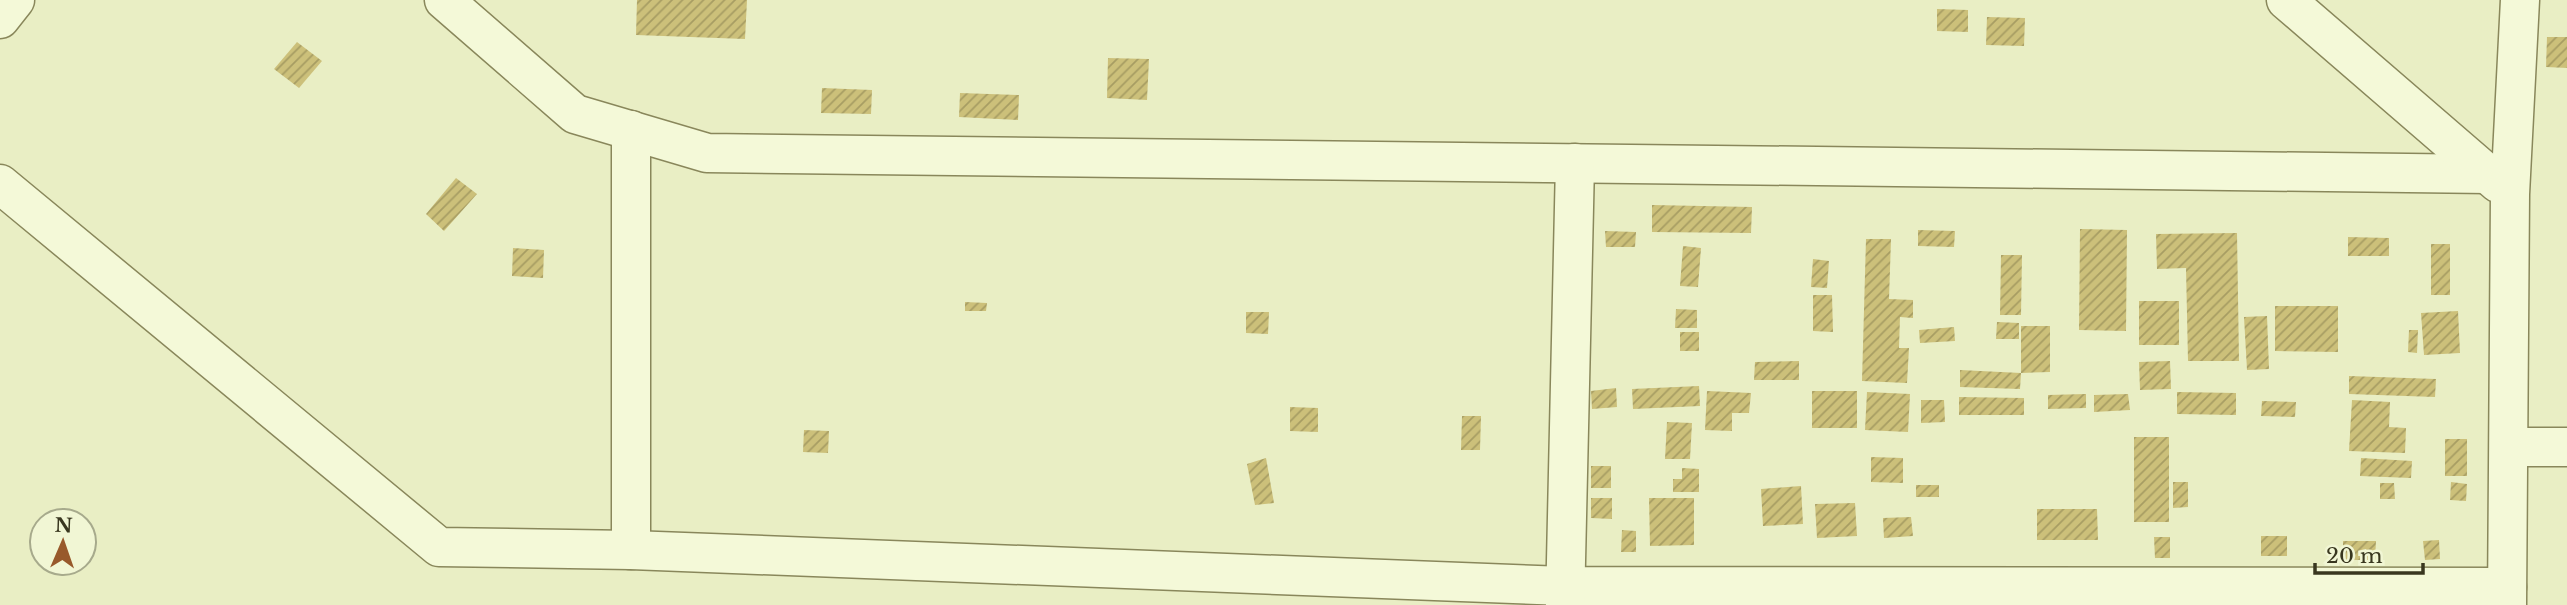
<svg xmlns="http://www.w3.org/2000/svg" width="2567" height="605" viewBox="0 0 2567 605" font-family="'Libre Baskerville',serif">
  <defs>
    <pattern id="building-hatch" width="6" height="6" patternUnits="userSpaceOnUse" patternTransform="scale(1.75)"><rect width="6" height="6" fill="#ccc07a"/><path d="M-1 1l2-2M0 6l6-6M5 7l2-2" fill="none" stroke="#a79d63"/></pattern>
  </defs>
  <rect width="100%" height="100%" fill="#e9eec4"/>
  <g fill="url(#building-hatch)">
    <polygon points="637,0 747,0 745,39 636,35"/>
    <polygon points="1937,9 1968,10 1968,32 1937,31"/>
    <polygon points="1987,17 2025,18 2024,46 1986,45"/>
    <polygon points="2547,37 2567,37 2567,68 2546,67"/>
    <polygon points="297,42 322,61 299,88 274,69"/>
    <polygon points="1108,58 1149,59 1147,100 1107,98"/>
    <polygon points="822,88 872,90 871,114 821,113"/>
    <polygon points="960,93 1019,95 1018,120 959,117"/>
    <polygon points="456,178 477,194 444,231 426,214"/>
    <polygon points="1652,205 1752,207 1751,233 1652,232"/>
    <polygon points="2080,229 2127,230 2126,331 2079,330"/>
    <polygon points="1918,230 1955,231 1954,247 1918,246"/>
    <polygon points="1605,231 1636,232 1635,247 1606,247"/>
    <polygon points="2237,233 2239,361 2188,361 2186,268 2157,269 2156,234"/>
    <polygon points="2348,237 2389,238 2389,256 2348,256"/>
    <polygon points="1866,239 1891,239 1889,299 1913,300 1913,318 1900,317 1899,348 1909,348 1907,383 1862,381"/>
    <rect x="2431" y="244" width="19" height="51"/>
    <polygon points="1683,246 1701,248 1698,287 1680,286"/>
    <polygon points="513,248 544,250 543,278 512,276"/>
    <polygon points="2001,255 2022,255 2021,315 2000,315"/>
    <polygon points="1813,259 1829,261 1827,288 1811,287"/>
    <polygon points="1813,295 1832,295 1833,332 1813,331"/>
    <rect x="2139" y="301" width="40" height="44"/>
    <polygon points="965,302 987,303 986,311 965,311"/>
    <polygon points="2275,306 2338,306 2338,352 2275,351"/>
    <polygon points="1676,309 1697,310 1697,328 1675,328"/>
    <polygon points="2458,311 2460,353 2424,355 2421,313"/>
    <polygon points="1246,312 1269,312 1268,334 1246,333"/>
    <polygon points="2267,316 2269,369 2247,370 2244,317"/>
    <polygon points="1997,322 2019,323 2019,339 1996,339"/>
    <polygon points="2021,326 2050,326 2050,372 2021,373"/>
    <polygon points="1954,327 1955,341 1920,343 1919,330"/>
    <polygon points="2409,330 2418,330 2417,353 2408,352"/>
    <rect x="1680" y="332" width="19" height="19"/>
    <polygon points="1799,361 1799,380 1754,380 1755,362"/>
    <polygon points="2170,361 2171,389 2140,390 2139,362"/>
    <polygon points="1960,370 2021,373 2020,389 1960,387"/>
    <polygon points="2349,376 2436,379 2435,397 2349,394"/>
    <polygon points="1699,386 1700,406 1633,409 1632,389"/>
    <polygon points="1616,388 1617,407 1592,409 1591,391"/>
    <polygon points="1707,391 1751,393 1749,413 1732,413 1732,431 1705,430"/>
    <rect x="1812" y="391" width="45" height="37"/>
    <polygon points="1867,392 1910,394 1908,432 1865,430"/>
    <polygon points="2177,392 2236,393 2236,415 2177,414"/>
    <polygon points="2086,394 2086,408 2048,409 2048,395"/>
    <polygon points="2128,394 2130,410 2094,412 2094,395"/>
    <polygon points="1959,397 2024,398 2024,415 1959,415"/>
    <polygon points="1921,400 1944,400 1945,422 1921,423"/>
    <polygon points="2352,400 2390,402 2389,427 2406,428 2405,453 2349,451"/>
    <polygon points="2262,401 2296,402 2295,417 2261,416"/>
    <polygon points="1290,407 1318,408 1318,432 1290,431"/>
    <polygon points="1462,416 1481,416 1480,450 1461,450"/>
    <polygon points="1667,422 1692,423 1690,459 1665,459"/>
    <polygon points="804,430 829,431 828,453 803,452"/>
    <rect x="2134" y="437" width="35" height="85"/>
    <rect x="2445" y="439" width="22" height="37"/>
    <polygon points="1871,457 1903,458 1903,483 1871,482"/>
    <polygon points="1266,458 1274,503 1255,505 1247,464"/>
    <polygon points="2361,458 2412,461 2411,478 2360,476"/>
    <rect x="1591" y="466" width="20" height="22"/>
    <polygon points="1682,468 1699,469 1699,492 1673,492 1673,479 1682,479"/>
    <polygon points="2173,482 2188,482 2188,507 2173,508"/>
    <polygon points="2451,482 2467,484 2466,501 2450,500"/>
    <polygon points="2380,483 2394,483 2395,499 2380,499"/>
    <rect x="1916" y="485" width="23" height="12"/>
    <polygon points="1801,486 1803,524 1763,526 1761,489"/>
    <polygon points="1591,498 1612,498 1612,519 1591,518"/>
    <polygon points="1649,498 1694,498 1694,545 1650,546"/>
    <polygon points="1855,503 1857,536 1817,538 1815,504"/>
    <polygon points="2037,509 2097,509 2098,540 2037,540"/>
    <polygon points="1911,517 1913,536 1884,538 1883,518"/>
    <polygon points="1622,530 1636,531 1636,552 1621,552"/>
    <rect x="2261" y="536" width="26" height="20"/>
    <polygon points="2154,537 2170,537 2170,558 2155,558"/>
    <polygon points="2439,540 2440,559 2425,560 2423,541"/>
    <polygon points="2343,541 2376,541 2375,560 2343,560"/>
  </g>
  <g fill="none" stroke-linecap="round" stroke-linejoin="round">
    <defs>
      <g id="minor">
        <polyline points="444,0 575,114 707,153 2489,174"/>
        <polyline points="2286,0 2498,183"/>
        <polyline points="0,19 15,0"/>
        <polyline points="0,184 439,547 631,550 1565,586 2507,587"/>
        <polyline points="2510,447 2567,447"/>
        <polyline points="631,550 631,130"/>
        <polyline points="1565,605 1575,163"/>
        <polyline points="2507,605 2510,194 2520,0"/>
      </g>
    </defs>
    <use href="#minor" stroke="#89875b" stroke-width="41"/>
    <use href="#minor" stroke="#f4f9d8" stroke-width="38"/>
  </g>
  <g transform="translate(63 542) rotate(2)"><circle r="33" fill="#f1f6d4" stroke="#a7aa8c" stroke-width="2"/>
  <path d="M0-5L12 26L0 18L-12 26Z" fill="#98592b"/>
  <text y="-10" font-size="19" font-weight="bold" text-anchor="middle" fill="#39371f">N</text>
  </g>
  <path d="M2315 563v10h108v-10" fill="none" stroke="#39371f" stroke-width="3.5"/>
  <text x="2326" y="563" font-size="21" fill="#39371f" stroke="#f1f6d4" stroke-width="5" paint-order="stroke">20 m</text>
</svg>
